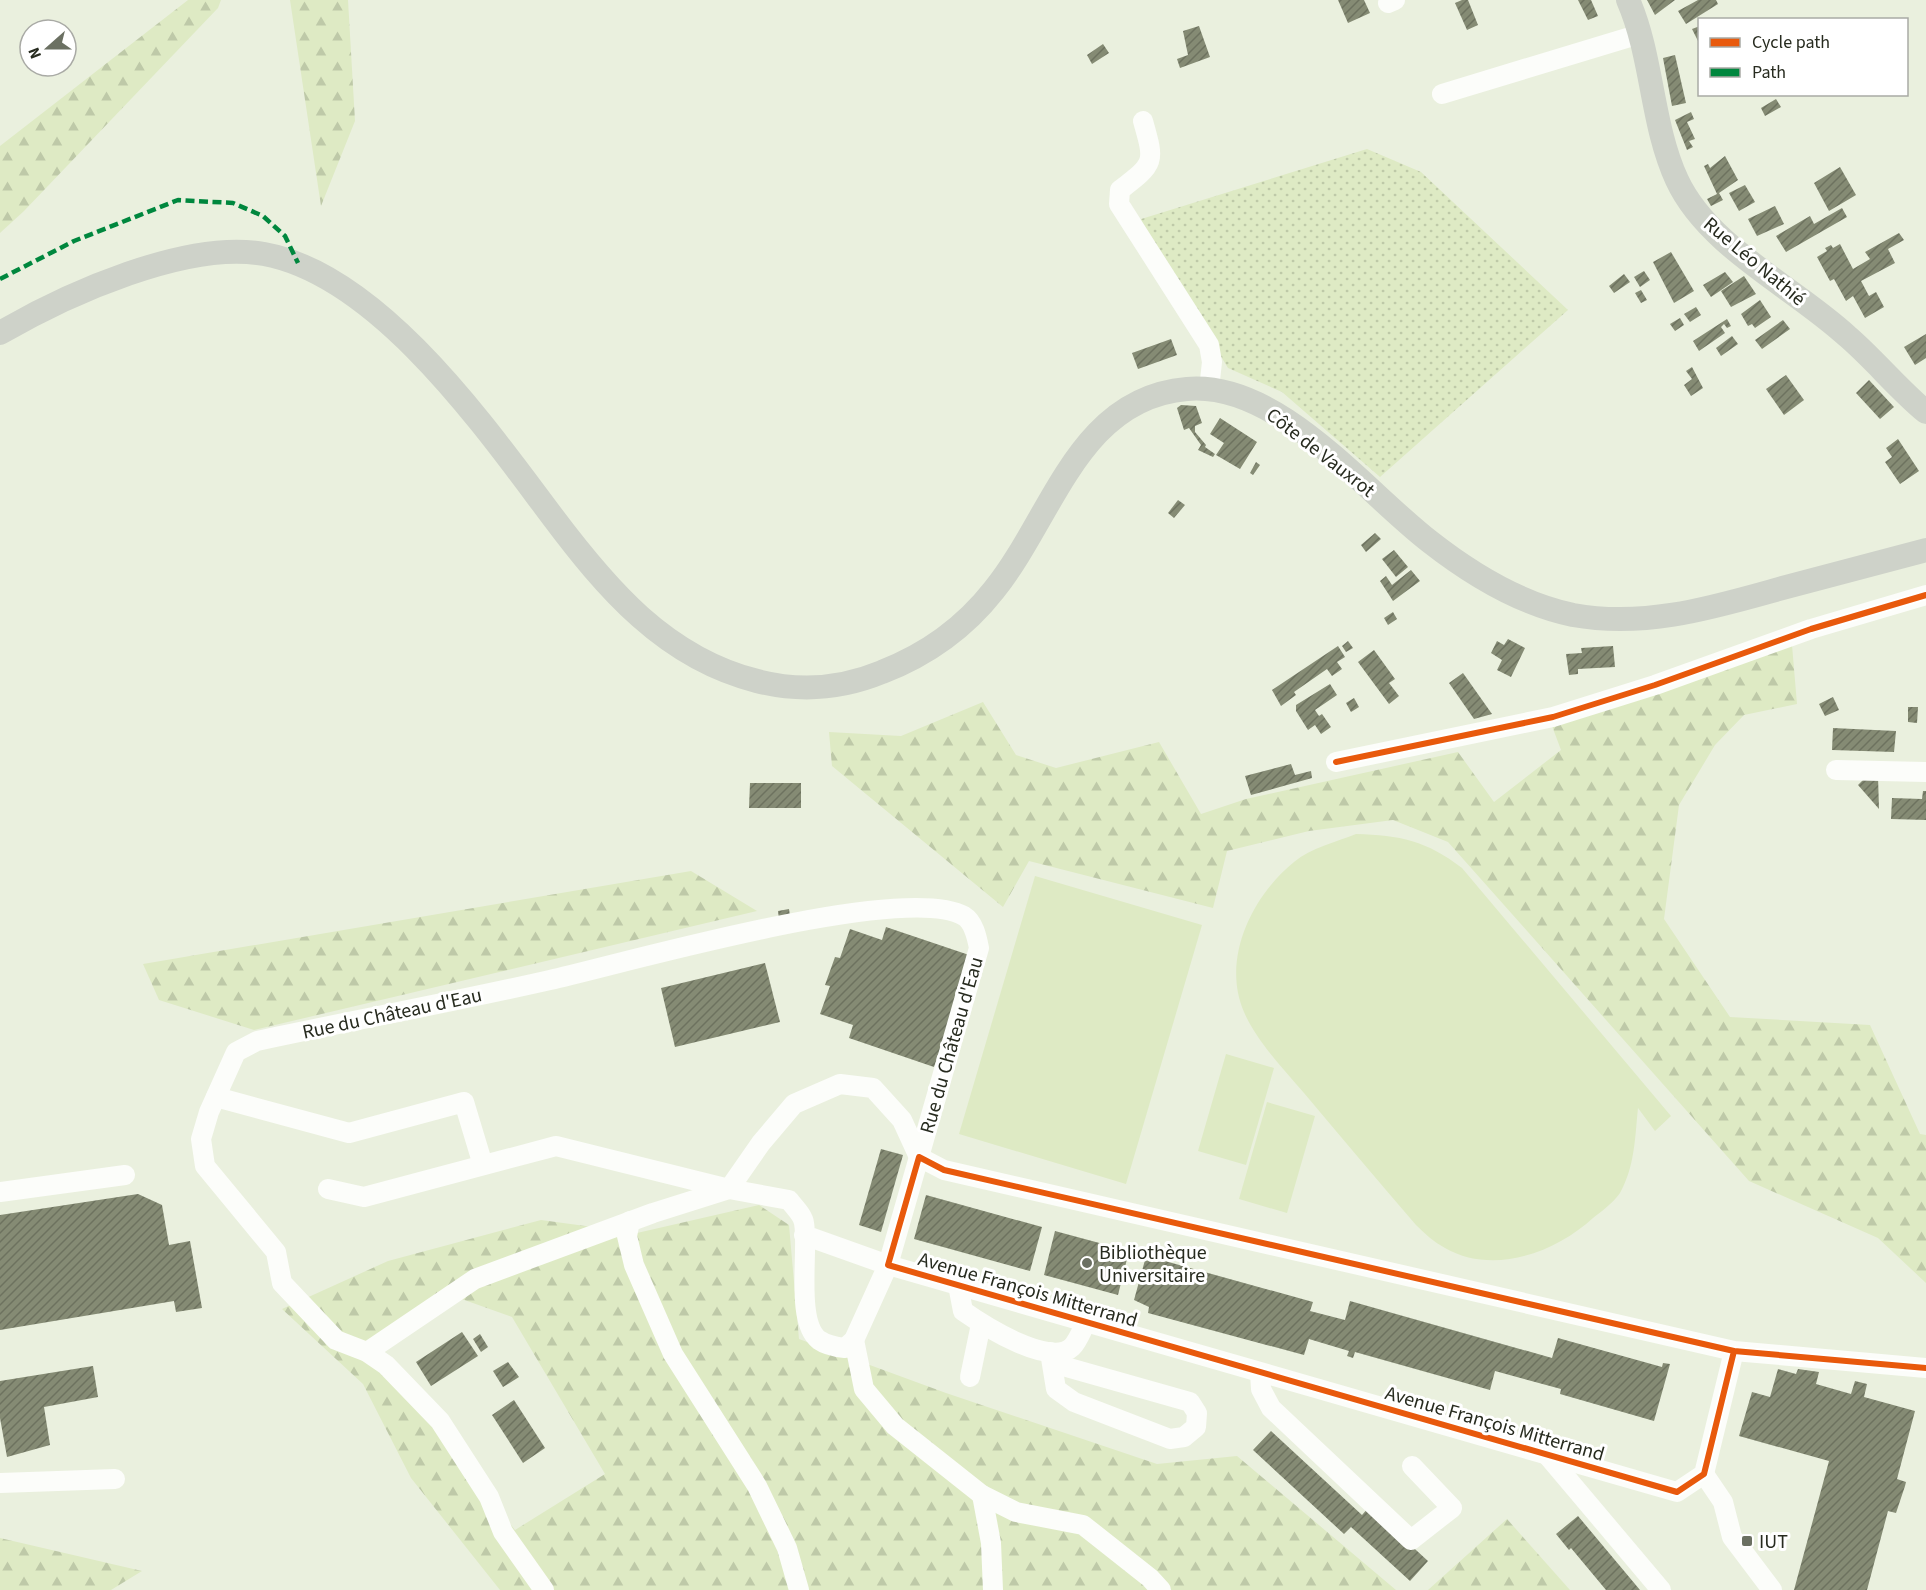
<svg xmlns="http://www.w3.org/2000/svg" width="1926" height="1590" viewBox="0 0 1926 1590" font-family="'Source Sans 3',sans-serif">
  <defs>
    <pattern id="grass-dots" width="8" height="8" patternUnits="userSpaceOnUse" patternTransform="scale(1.5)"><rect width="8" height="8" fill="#deeac4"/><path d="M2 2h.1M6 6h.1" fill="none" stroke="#bec9a8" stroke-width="1.8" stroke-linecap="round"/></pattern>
    <pattern id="forest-firs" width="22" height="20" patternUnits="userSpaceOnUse" patternTransform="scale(1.5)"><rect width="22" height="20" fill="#deeac4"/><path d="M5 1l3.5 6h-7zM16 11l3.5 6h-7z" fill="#bec9a8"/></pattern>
    <pattern id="building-hatch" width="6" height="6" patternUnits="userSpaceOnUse" patternTransform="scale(1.5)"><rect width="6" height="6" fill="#858b74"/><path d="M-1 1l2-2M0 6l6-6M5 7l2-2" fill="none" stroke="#6d725f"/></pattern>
  </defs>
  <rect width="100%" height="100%" fill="#eaf0de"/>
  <polygon fill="url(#grass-dots)" points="1367,149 1421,172 1568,310 1380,477 1282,392 1228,368 1138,220"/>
  <g fill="url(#forest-firs)" fill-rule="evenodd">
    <polygon points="188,0 221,0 218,8 24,211 0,233 0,146"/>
    <polygon points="290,0 348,0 355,121 321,206"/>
    <polygon points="1792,645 1797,704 1744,715 1715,745 1679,805 1664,919 1730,1017 1870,1025 1920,1134 1926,1135 1926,1283 1878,1238 1749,1181 1448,842 1393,820 1309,831 1227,851 1213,908 1029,861 1003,907 832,766 829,732 901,736 983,702 1016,755 1056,768 1159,742 1201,814 1246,799 1458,752 1494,802 1561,750 1552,726"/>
    <polygon points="691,871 757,911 254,1030 159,1000 143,964"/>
    <path d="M759,1205L789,1225L799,1339L946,1393L1157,1464L1237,1456L1396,1590H500L411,1478L363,1384L282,1309L388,1261L541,1220L637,1233ZM456,1297L512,1317L605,1474L515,1530L377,1352Z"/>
    <polygon points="1507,1519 1570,1590 1428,1590"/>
    <polygon points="0,1537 0,1538 142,1571 111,1590 0,1590"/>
  </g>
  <g fill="#deeac4">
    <path d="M1356,834C1400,835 1427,841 1462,868L1671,1116L1655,1131L1638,1108C1635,1137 1635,1166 1620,1193C1614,1202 1602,1211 1593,1218C1556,1252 1494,1276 1445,1248C1434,1242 1425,1234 1416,1225C1378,1181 1341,1137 1304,1093C1283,1068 1257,1042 1244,1012C1221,959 1252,896 1294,862C1311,848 1336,842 1356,834Z"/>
    <polygon points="1035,876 1202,925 1126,1184 959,1134"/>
    <polygon points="1226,1054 1274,1068 1246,1165 1198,1151"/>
    <polygon points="1267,1102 1315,1116 1287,1213 1239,1199"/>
  </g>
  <g fill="url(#building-hatch)">
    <polygon points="1338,0 1364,0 1370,13 1348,23"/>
    <polygon points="1462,0 1468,0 1478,25 1467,30 1455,3"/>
    <polygon points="1578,0 1591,0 1598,16 1588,20"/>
    <polygon points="1647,0 1675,0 1655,15"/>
    <polygon points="1698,0 1716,0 1718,4 1686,24 1678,11"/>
    <polygon points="1199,26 1210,57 1180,68 1177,59 1188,55 1183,31"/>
    <polygon points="1700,26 1700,45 1692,29"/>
    <polygon points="1103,44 1109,53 1092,64 1087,55"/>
    <polygon points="1675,55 1686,103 1672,106 1663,58"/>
    <polygon points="1776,99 1781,107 1765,116 1761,108"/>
    <polygon points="1691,112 1694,119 1687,122 1695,139 1689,141 1693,147 1687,150 1675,120"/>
    <polygon points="1725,156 1738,180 1719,193 1723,200 1711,206 1707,199 1717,194 1704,166 1708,164 1710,168"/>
    <polygon points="1840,167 1856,195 1829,211 1814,183"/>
    <polygon points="1745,185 1755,202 1739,211 1729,193"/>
    <polygon points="1775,206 1784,224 1757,236 1748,219"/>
    <polygon points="1842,208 1847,217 1786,252 1776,236 1810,216 1814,224"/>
    <polygon points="1899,233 1904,240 1888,249 1895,263 1861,281 1869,296 1876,292 1884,307 1865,318 1853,296 1846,301 1834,279 1830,281 1817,257 1827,251 1825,248 1831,245 1833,248 1840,244 1853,269 1870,259 1865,252"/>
    <polygon points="1671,252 1694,291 1674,303 1653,262"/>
    <polygon points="1644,271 1650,280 1640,287 1634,277"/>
    <polygon points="1725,272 1733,282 1711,297 1703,285"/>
    <polygon points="1624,274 1630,282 1614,293 1609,286"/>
    <polygon points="1744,276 1756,294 1731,307 1721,291"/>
    <polygon points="1641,290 1647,300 1641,303 1635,293"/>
    <polygon points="1760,300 1771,317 1755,328 1752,324 1748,326 1741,314"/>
    <polygon points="1696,307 1701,315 1690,322 1684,314"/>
    <polygon points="1680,318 1684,325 1675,331 1670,324"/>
    <polygon points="1727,319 1731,326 1727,328 1724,324 1721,327 1725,333 1699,351 1693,341"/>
    <polygon points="1783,320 1790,329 1762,349 1755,340"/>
    <polygon points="1926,334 1926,358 1915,365 1904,347"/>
    <polygon points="1732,336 1738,344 1721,356 1716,348"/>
    <polygon points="1171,339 1177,355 1138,369 1132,353"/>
    <polygon points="1692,367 1703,388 1691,396 1684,385 1692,379 1686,371"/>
    <polygon points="1786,375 1804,400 1784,415 1766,389"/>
    <polygon points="1869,380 1894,407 1880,419 1856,393"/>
    <polygon points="1181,405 1196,406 1202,423 1195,426 1195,432 1206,445 1205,447 1215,454 1213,457 1198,450 1201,445 1189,428 1184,430 1177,408"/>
    <polygon points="1220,418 1257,442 1240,469 1216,455 1224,443 1210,434"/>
    <polygon points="1898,439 1919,471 1900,484 1885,462 1892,457 1886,448"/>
    <polygon points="1256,462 1260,465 1253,475 1250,473"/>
    <polygon points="1178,500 1185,505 1174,518 1168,513"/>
    <polygon points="1375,533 1381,539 1366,552 1361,545"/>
    <polygon points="1394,550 1408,567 1396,577 1382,559"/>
    <polygon points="1411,570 1420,581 1393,601 1380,581 1386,576 1392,585"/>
    <polygon points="1393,612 1397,619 1388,625 1384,618"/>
    <polygon points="1508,639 1525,648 1511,677 1497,670 1502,660 1491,653 1497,641 1504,645"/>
    <polygon points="1348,641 1353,648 1346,652 1342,646"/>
    <polygon points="1338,646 1345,657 1337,662 1342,669 1332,676 1327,669 1294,692 1296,695 1281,706 1272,690"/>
    <polygon points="1613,646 1615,667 1578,669 1578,674 1569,675 1566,654 1582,653 1581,648"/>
    <polygon points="1374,650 1395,679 1389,683 1399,696 1389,704 1358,662"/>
    <polygon points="1463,673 1492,714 1474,719 1449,683"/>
    <polygon points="1330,684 1337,695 1315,710 1319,716 1322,714 1331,727 1321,734 1315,725 1308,730 1296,711 1296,705"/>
    <polygon points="1833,697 1839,710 1825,716 1819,704"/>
    <polygon points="1354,698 1359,707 1351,712 1346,703"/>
    <polygon points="1908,707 1918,707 1917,723 1908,722"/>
    <polygon points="1833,728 1896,731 1894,752 1832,750"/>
    <polygon points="1291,764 1295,775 1311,771 1312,778 1251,795 1245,776"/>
    <polygon points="1867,776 1878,776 1879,809 1858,785"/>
    <polygon points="750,783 801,783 801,808 749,808"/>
    <polygon points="1923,791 1926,791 1926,820 1891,819 1892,798 1922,799"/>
    <polygon points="789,909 790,916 779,919 778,911"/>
    <polygon points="886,927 972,956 934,1067 849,1038 853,1025 820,1014 830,986 825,985 835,957 840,958 850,929 882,940"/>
    <polygon points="765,963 780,1022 675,1047 661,988"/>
    <polygon points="881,1149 903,1155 881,1232 859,1225"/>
    <polygon points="138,1194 162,1205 169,1245 190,1241 202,1308 176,1312 174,1301 0,1330 0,1215"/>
    <polygon points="926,1195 1042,1227 1030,1271 914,1239"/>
    <polygon points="1055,1231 1129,1251 1118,1295 1044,1275"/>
    <polygon points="1154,1258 1313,1302 1310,1311 1345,1320 1350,1301 1552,1358 1558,1338 1662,1367 1663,1363 1670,1364 1654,1421 1560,1394 1561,1389 1495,1371 1490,1390 1355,1352 1353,1358 1347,1356 1349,1351 1309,1339 1304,1355 1148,1313 1149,1307 1134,1300 1145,1260 1153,1262"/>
    <polygon points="462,1332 478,1356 431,1386 416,1362"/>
    <polygon points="480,1334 488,1347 481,1352 473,1339"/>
    <polygon points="508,1362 519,1377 503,1387 493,1371"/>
    <polygon points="93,1366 98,1397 44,1407 50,1445 7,1457 0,1418 0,1381"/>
    <polygon points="1778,1369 1796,1374 1798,1369 1819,1372 1816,1384 1851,1394 1855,1381 1867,1384 1864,1397 1915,1411 1897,1479 1906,1482 1905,1486 1896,1513 1888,1511 1867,1590 1794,1590 1829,1461 1739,1436 1752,1392 1770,1397"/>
    <polygon points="514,1400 545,1448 523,1463 492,1415"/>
    <polygon points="1271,1431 1362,1515 1369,1507 1428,1561 1410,1581 1351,1527 1344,1534 1253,1450"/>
    <polygon points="1578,1516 1640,1590 1606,1590 1571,1548 1569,1550 1556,1534"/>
  </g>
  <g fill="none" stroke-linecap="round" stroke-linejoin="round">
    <g stroke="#fcfdfa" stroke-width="20">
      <polyline points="1388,3 1395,0"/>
      <polyline points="1442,94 1640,34"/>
      <path d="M1143,121C1155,163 1155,163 1120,190L1119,204L1209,345L1212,362L1209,389"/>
      <polyline points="1336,762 1553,717 1655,685 1811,629 1926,595"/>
      <polyline points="1836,770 1926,772"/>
      <polyline points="216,1097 349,1133 464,1102 483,1165"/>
      <path d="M328,1189L364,1197L556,1146L729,1189L789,1200C794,1207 803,1215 804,1223C809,1250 795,1322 819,1340C826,1345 836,1347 845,1348L854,1340L888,1265L804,1235"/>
      <polyline points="0,1192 125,1175"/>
      <polyline points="630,1221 627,1236 634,1265 673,1354 757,1486 787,1548 799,1590"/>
      <path d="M958,1285L963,1311C983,1325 1050,1368 1072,1347C1078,1341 1082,1330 1086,1322"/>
      <polyline points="854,1340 864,1389 895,1426 982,1495 1016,1512 1083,1525 1150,1578 1161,1590"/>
      <polyline points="1734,1351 1704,1474 1677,1492 888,1265 919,1157 944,1170 1734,1351 1926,1368"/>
      <polyline points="367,1352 475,1279 653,1213 729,1189 761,1143 794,1104 840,1084 873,1088 902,1120 919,1157"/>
      <polyline points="1050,1352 1056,1389 1074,1402 1170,1439 1184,1437 1196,1427 1197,1413 1190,1402 1052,1363"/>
      <polyline points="1260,1373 1261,1389 1271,1408 1411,1540 1452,1508 1412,1466"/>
      <polyline points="970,1377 981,1324"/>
      <polyline points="1548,1456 1661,1590"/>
      <polyline points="1704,1474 1723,1502 1732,1537 1772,1590"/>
      <polyline points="0,1483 115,1479"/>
      <polyline points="982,1495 991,1543 993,1590"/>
      <path d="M544,1590L503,1532L489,1497L440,1421L386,1365L367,1352L336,1340L282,1283L276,1252L205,1166L201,1139L209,1112L236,1052L257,1041C355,1020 453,1002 550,980C626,963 904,882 964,916C974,922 977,938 979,948L919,1157"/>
    </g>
    <g stroke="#ced2c9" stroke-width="24">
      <path d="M1628,0C1653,57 1651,124 1677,180C1708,247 1794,287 1847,336C1875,360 1898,389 1926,412"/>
      <path d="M0,333C67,294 187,240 264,254C379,275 485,427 552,516C606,588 665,658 757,681C800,692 841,689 882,672C926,655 965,627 994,590C1053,517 1078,398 1187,389C1278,381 1363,490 1429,541C1471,574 1520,604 1573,615C1645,628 1711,608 1779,589C1828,576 1877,563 1926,550"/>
    </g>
    <polyline stroke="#00873e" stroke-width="4.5" stroke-dasharray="9 4.5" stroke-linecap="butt" points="0,279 74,241 178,200 233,203 263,216 285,236 298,263"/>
    <defs>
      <g id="cycleway">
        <polyline points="1336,762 1553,717 1655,685 1811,629 1926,595"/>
        <polyline points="1734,1351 1704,1474 1677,1492 888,1265 919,1157 944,1170 1734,1351 1926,1368"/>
      </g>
    </defs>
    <use href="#cycleway" stroke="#fff" stroke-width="10"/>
    <use href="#cycleway" stroke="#e8590c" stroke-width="6"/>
  </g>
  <g fill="#6b7062" stroke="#fff" stroke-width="2">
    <circle cx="1087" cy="1263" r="6"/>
    <rect x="1741" y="1535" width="12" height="12" rx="3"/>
  </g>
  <g text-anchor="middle" stroke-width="6" stroke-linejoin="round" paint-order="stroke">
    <g font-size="20" fill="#272b1f" stroke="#fff">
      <text transform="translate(1755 261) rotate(40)" y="7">Rue Léo Nathié</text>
      <text transform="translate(1321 452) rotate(38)" y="7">Côte de Vauxrot</text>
      <text transform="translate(392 1013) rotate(-12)" y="7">Rue du Château d'Eau</text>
      <text transform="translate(951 1045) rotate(-74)" y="7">Rue du Château d'Eau</text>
      <text transform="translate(1028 1289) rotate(16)" y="7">Avenue François Mitterrand</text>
      <text transform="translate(1495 1423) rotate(16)" y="7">Avenue François Mitterrand</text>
    </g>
    <g font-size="20" fill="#272b1f" stroke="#fff" text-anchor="start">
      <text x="1099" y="1259">Bibliothèque<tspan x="1099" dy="23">Universitaire</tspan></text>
      <text x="1759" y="1548">IUT</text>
    </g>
  </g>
  <rect x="1698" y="18" width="210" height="78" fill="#ffffff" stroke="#a9aaa5" stroke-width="1.5"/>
  <rect x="1710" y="38" width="30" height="9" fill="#e8590c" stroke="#a9aaa5" stroke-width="1.5"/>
  <text x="1752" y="48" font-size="18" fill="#272b1f">Cycle path</text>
  <rect x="1710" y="68" width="30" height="9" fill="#00873e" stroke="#a9aaa5" stroke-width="1.5"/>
  <text x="1752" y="78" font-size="18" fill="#272b1f">Path</text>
  <g transform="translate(48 48) rotate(249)"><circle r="28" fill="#ffffff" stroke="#a9aaa5" stroke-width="1.5"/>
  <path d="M0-4.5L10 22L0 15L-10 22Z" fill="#6b7062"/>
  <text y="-9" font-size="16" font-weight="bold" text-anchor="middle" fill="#272b1f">N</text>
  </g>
</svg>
